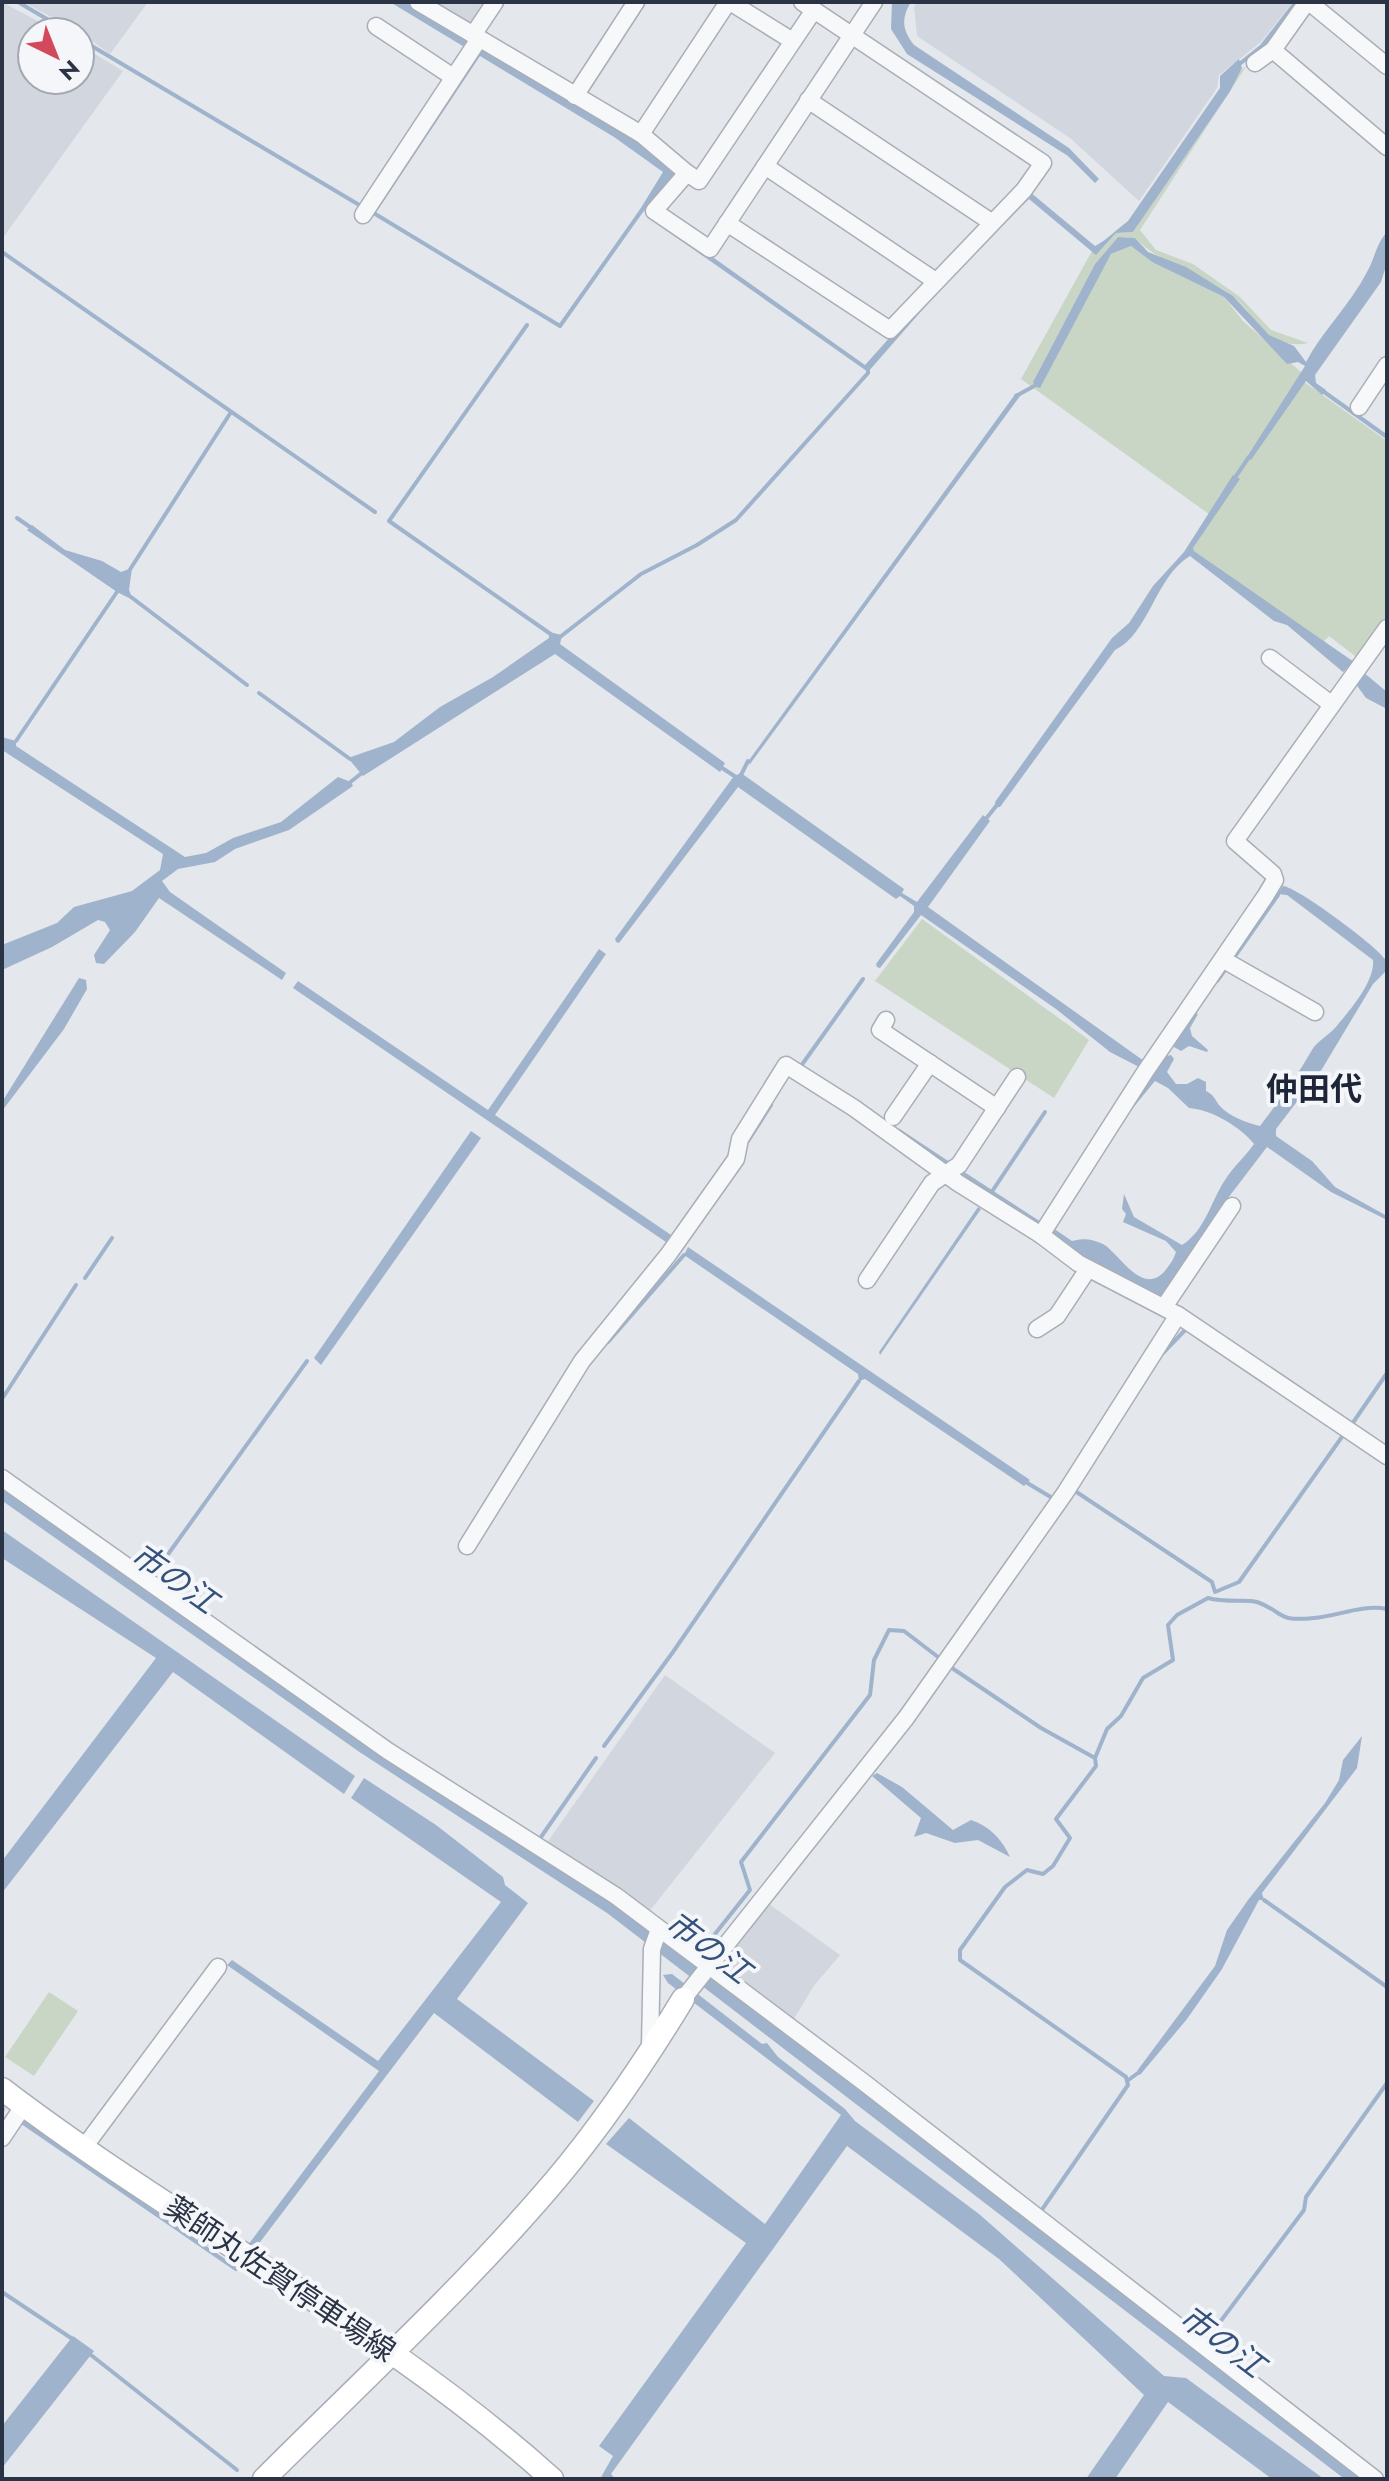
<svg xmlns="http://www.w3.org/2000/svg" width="1389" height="2481" viewBox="0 0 1389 2481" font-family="Jost,'Noto Sans JP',sans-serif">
  <rect width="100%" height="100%" fill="#e4e7ec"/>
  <g fill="#d2d6de">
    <polygon points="2,2 58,32 32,32 32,80 80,80 80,45 123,71 2,239"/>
    <polygon points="23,2 148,2 110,54 80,32"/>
    <polygon points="426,2 484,2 467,27"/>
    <polygon points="917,2 1293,2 1261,42 1219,75 1217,88 1139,201 1070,138 917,36 914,7"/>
    <polygon points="665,1675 775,1753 648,1913 546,1844"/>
    <polygon points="769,1904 840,1955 813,1987 791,2024 720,1969"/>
  </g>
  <g fill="#c9d6c5">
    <path d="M1247,65L1140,230L1156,250L1193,264L1240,297L1271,330L1308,343C1295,346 1280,344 1268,334C1254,323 1245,304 1230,294C1200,273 1160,264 1135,238L1118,237L1095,264L1033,382L1111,254L1131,246L1152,262L1224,297L1243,321L1302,373L1300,379L1387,441V620L1359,659L1329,636L1323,642L1194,551L1193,548L1213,517L1021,379L1092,251L1097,254L1116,233L1133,232L1229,93L1235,76Z"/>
    <polygon points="922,919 1089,1040 1054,1098 875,981"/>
    <polygon points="49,1992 78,2011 34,2076 5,2057"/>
  </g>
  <g fill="#9fb4cc">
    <polygon points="390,2 409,2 472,39 466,48"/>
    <path d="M892,2H911C901,18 902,30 914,45L1069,148L1099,179L1095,183L1068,156L907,54L891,29Z"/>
    <polygon points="481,45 641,143 673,169 674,177 647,210 639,211 663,172 614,137 480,56 375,214 372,212"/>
    <path d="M1239,59L1242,68L1229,93L1133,232L1116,233L1096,255L1029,199L958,269L868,372L649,218L652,214L865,365L954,266L1030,192L1095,246C1107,240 1117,229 1128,221L1220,88V76Z"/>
    <path d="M1387,232V263L1381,282L1315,375L1316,383L1326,390L1322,395L1306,381L1251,460L1247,457L1305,366L1298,362L1287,364L1224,297L1152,262L1131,246L1111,254L1040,388L1035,386L1033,382L1095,264L1118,237L1135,238L1148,252L1186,267L1233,296L1269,335L1294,346L1306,362C1323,330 1350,305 1367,272C1375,258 1376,244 1387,232Z"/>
    <polygon points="1016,393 1020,396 750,764 747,763"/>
    <path d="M1233,475L1240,479L1193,548L1194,551L1354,662L1343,672L1287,625L1274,621L1190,556C1155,577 1149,634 1115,650L1000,807H996L995,802L1112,638L1129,623L1153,586L1184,552Z"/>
    <polygon points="32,525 65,550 102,561 121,572 132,568 129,590 133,600 117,592 27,530"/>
    <polygon points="549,632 562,635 560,644 725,763 720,772 555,654 363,776 348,758 394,742 440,707 493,677 549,638"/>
    <polygon points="1363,672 1387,692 1387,709 1366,698 1355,683"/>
    <polygon points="2,737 16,741 16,746 185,857 206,853 233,838 281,822 338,777 351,782 353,786 289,830 235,849 215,862 178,869 162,881 170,892 286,973 282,980 159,898 135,932 104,964 96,963 94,955 110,930 105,922 98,920 52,947 2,970 2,945 57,923 74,907 132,891 160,870 163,854 2,750"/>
    <path d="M741,773L904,889L902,893L917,902L983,815L990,821L928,907L1144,1061L1171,1055L1174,1059L1167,1072L1176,1084H1187L1198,1078L1206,1082V1091C1214,1095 1214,1098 1219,1105C1228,1116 1247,1123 1260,1126C1279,1101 1297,1076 1312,1050C1317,1041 1328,1036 1335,1028C1349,1011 1375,982 1373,960L1287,895L1277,894L1283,886C1297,887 1375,945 1384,958C1388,962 1387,964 1387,970L1373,984L1322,1069L1276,1129V1136L1312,1161L1335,1187L1387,1216V1220L1331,1192L1267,1147L1212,1219L1163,1297L1085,1260L1050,1232L1053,1228L1072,1241C1084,1238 1092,1239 1103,1244C1118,1252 1141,1295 1163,1273C1169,1266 1173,1261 1176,1252L1166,1241L1123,1222L1126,1214L1122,1209L1124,1194L1134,1217L1182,1245C1205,1231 1211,1201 1225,1180C1233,1167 1245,1157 1254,1144C1241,1127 1210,1109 1189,1108L1168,1088L1155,1081L1132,1109L1129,1106L1141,1068L1110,1052L1056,1009L921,915L880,968L877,967L876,964L914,912V906L900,896L896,899L738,787L619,943L616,942L615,939L734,776Z"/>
    <polygon points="599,949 606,954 495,1115 671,1235 666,1242 293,988 298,981 488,1110"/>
    <polygon points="79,978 86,980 87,989 64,1029 2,1111 2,1102"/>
    <polygon points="1195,1013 1198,1014 1190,1028 1192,1036 1208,1050 1207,1052 1189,1046 1181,1051 1174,1047 1175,1040"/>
    <polygon points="471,1131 481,1138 321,1365 314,1358"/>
    <polygon points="978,1207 981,1209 880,1355 879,1352"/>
    <polygon points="688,1247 1030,1480 1024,1486 865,1379 859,1381 858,1374 684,1255"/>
    <polygon points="2,1530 355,1776 344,1794 173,1672 2,1893 2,1861 156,1658 2,1558"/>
    <polygon points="1362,1736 1357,1768 1262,1893 1264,1900 1259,1900 1222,1969 1187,2019 1140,2075 1137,2071 1215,1966 1227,1930 1248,1900 1325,1803 1339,1780 1343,1760"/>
    <path d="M877,1773L902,1787L953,1830L971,1820C989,1826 1002,1839 1010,1857L978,1840L955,1843L926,1833L914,1837L921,1818L872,1776Z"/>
    <polygon points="364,1778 436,1825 503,1877 505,1885 528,1903 457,1999 594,2101 578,2122 434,2013 254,2250 248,2245 379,2071 227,1965 232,1960 378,2061 501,1902 351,1798"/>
    <polygon points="672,1974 762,2044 767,2043 778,2057 845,2109 855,2121 979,2214 1164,2376 1186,2378 1324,2479 1272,2479 1168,2402 1115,2479 1086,2479 1144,2395 999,2259 847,2146 611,2474 615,2479 600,2479 613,2456 599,2446 746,2243 606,2144 629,2118 765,2224 841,2115 668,1983 663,1975"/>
    <polygon points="73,2336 94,2351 2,2468 2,2426"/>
  </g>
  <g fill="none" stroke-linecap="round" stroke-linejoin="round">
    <g stroke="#9fb4cc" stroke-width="4">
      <polyline points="18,2 69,32"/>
      <polyline points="80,39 361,206"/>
      <polyline points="1237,66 1262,46 1296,2"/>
      <polyline points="372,212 560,326 642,210"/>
      <polyline points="2,252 375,512"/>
      <polyline points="527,325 389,521 552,635"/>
      <polyline points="1320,389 1387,437"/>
      <polyline points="1016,396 1036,385"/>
      <polyline points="1234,479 1249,457"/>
      <polyline points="17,518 33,529"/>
      <polyline points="129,571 231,412"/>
      <polyline points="131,597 247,685"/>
      <polyline points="560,637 641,574 697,545 736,520 868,373 868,368"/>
      <polyline points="259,693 350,759"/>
      <polyline points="16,741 119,589"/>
      <polyline points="719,766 739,779 748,761"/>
      <polyline points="348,784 363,772"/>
      <polyline points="985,820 997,805"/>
      <polyline points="1233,959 1278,895"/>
      <polyline points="1217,981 1228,966"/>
      <polyline points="801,1066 863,979"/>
      <polyline points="899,1131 952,1166"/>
      <polyline points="748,1141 771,1105"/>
      <polyline points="959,1171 1042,1225"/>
      <polyline points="991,1193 1045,1112"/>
      <polyline points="85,1278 112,1238"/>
      <polyline points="608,1342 684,1255"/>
      <polyline points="1162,1354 1188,1327"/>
      <polyline points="2,1399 76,1285"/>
      <polyline points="1350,1427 1387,1373"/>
      <polyline points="1024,1481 1054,1499"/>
      <polyline points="1073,1494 1075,1491 1212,1582 1215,1592 1239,1582 1344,1434"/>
      <polyline points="156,1571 307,1361"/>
      <path d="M949,1666L1041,1728L1095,1758L1107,1729L1121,1716L1143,1678L1173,1660L1168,1625L1177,1615L1208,1598C1225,1603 1248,1599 1257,1602C1285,1612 1275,1622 1314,1618C1338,1616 1363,1604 1387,1609"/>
      <polyline points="604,1746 673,1652 859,1381"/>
      <polyline points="541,1837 596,1758"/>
      <polyline points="1264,1900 1387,1987"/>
      <polyline points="699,1954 750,1890 741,1862 870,1695 874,1660 889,1630 904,1631 942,1660"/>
      <polyline points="1127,2081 1138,2073"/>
      <polyline points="2,2109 3,2109"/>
      <polyline points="22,2122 236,2269"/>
      <polyline points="1041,2211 1128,2085 1126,2077 960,1960 960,1950 1005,1887 1027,1870 1043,1874 1053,1866 1070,1838 1056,1819 1096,1766 1095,1758"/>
      <polyline points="2,2292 71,2338"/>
      <polyline points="1208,2338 1304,2210 1306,2197 1387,2083"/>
      <polyline points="91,2355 237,2470"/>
    </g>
    <polyline stroke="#9fb4cc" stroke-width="14" points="2,1492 366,1748 612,1908 1356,2479"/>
    <defs>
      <g id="street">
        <polyline points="418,2 641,134 687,173 654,211 710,249 874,2"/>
        <polyline points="730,2 791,40"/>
        <polyline points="1309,2 1387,66"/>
        <polyline points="376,26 453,77"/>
        <polyline points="473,35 495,2"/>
        <polyline points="1273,50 1387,147"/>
        <polyline points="1255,63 1273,50 1307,2"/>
        <polyline points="575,96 636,2"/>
        <polyline points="808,100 991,222"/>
        <polyline points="641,134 728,2"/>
        <polyline points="765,166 934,280"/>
        <polyline points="687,173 699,181 814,10"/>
        <polyline points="363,215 479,39"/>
        <polyline points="727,223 890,330 1024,190 1043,163 802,2"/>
        <polyline points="1359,407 1387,365"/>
        <polyline points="1270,658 1331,704"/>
        <polyline points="1224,960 1315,1012"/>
        <polyline points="886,1020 880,1030 997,1108"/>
        <polyline points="893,1117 930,1063"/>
        <polyline points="1041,1235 1145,1072 1266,895 1275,880 1273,874 1235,841 1387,628"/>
        <polyline points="867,1280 932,1183 959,1165 1017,1077"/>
        <polyline points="1164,1307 1232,1206"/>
        <polyline points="1178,1315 1387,1456"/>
        <polyline points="1037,1329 1057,1316 1088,1269"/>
        <polyline points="2,1478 388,1751 616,1896 862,2081 1375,2479"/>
        <polyline points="467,1546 582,1361 668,1255 736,1159 740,1139 786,1065 854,1108 958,1183 1041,1235 1078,1263 1178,1315 1065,1493 906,1718 683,1999"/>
        <polyline points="650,2046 652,1949 659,1929"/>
        <polyline points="2,2138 24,2105"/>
        <polyline points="85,2146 218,1967"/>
      </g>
      <g id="secondary">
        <path d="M2,2089C180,2225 385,2328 552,2479"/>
        <path d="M264,2479C357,2386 455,2296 541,2197C594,2137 641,2068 683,1999"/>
      </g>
    </defs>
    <use href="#street" stroke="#a9aeb7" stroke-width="19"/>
    <use href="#secondary" stroke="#a9aeb7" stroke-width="25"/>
    <use href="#street" stroke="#f7f8fa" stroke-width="16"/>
    <use href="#secondary" stroke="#fff" stroke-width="22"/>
  </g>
  <g text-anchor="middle" stroke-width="8" stroke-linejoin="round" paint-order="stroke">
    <g font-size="30" fill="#2b3445" stroke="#f4f6f9">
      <text transform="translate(280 2279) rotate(34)" y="10">薬師丸佐賀停車場線</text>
    </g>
    <g font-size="32" font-weight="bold" fill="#1d2536" stroke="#f4f6f9">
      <text x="1314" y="1100">仲田代</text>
    </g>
    <g font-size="32" font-style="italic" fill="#34527a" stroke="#f4f6f9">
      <text transform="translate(174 1578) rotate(35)" y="11">市の江</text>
      <text transform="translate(708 1947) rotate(37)" y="11">市の江</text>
      <text transform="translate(1222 2341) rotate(37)" y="11">市の江</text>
    </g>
  </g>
  <rect width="1389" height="2481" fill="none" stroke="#2b3445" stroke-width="8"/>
  <g transform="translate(56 56) rotate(137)"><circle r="38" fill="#f4f6f9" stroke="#a4a8b1" stroke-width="2"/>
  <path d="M0-6L14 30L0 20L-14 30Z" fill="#d1495b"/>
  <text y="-12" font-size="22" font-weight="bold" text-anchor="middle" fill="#2b3445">N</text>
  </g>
</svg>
